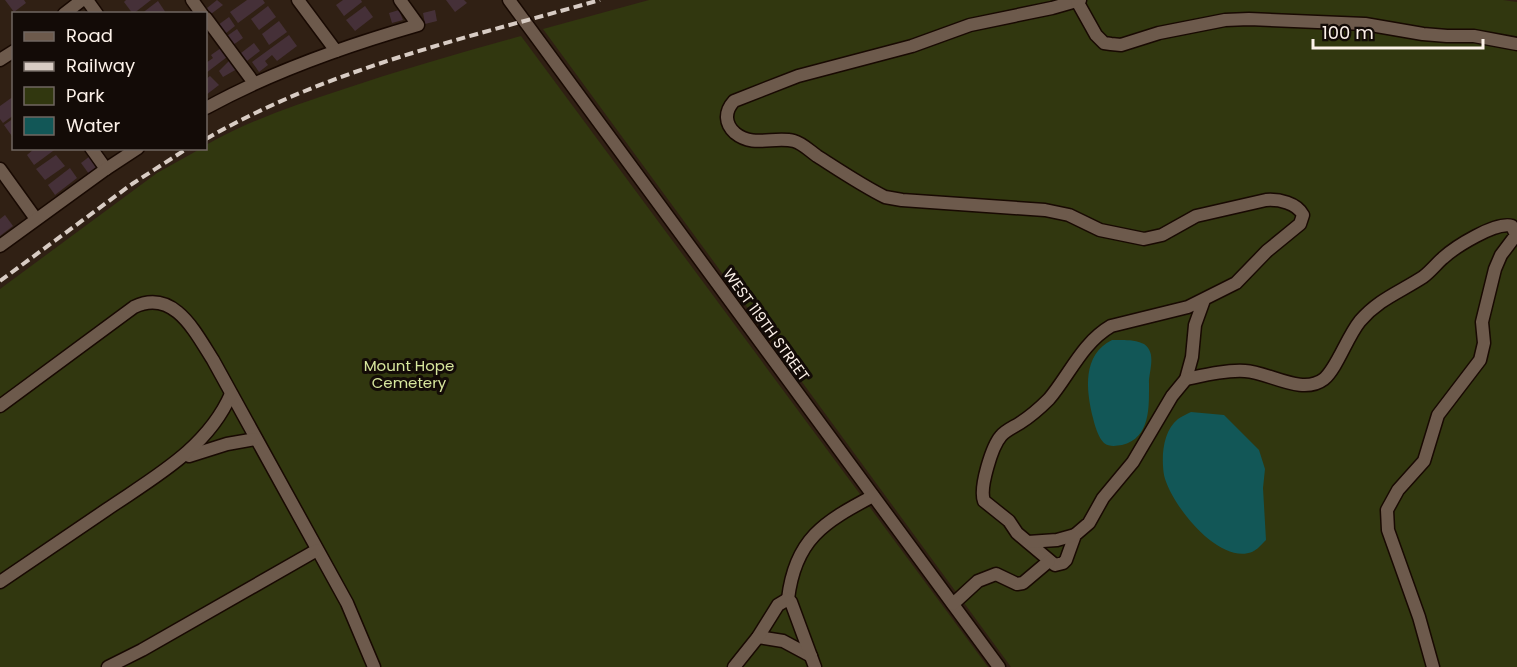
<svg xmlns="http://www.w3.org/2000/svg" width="1517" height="667" viewBox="0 0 1517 667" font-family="Poppins,sans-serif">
  <rect width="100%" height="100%" fill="#302014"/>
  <g fill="#31370f">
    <polygon points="649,0 1503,0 1517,2 1517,667 1011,667 543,29"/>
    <path d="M521,36L988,667H0V289L157,173L200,149L206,148V145C248,121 295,105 341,90C400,70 460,53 521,36Z"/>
  </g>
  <g fill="#125757">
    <path d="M1112,340C1122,340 1135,339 1144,344C1157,353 1149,371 1149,383C1149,406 1151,438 1122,445C1116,446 1109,447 1104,443C1098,437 1095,426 1093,418C1086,390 1082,355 1112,340Z"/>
    <path d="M1191,412L1224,415L1259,450L1265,469L1263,488L1266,540C1262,544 1257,550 1252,552C1218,565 1170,503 1164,475C1161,456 1163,431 1178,419C1182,416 1187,414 1191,412Z"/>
  </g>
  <g fill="#453038">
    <polygon points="5,0 24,0 26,3 14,12"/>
    <polygon points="126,0 151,0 133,14 124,2"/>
    <polygon points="217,0 223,5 211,14 207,8"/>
    <polygon points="247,0 263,0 265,3 238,23 230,12"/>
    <polygon points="343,0 361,0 362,2 344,16 336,5"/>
    <polygon points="446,0 464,0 467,3 455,12"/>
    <polygon points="158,1 166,13 141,14"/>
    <polygon points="268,6 276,17 259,30 251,19"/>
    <polygon points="365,6 373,17 355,31 346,20"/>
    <polygon points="399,10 403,20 392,23 389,13"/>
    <polygon points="435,10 437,21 425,24 423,13"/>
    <polygon points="229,17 235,26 225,34 218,25"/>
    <polygon points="279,21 287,32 269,45 262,34"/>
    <polygon points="237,29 243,38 233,45 227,36"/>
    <polygon points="289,35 297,46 277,61 272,55 265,61 268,65 259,72 252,62"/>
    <polygon points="254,43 260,51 247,61 241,53"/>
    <polygon points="221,48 227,57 206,73 206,63 213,58 211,55"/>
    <polygon points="230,60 237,69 223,77 219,71"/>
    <polygon points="210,76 219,85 206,95 206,79"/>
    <polygon points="14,96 14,115 3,123 0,119 0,106"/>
    <polygon points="14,118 14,139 4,125"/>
    <polygon points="35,148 57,148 34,165 27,155"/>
    <polygon points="56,155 65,166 45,180 36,169"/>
    <polygon points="90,156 98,167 89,174 81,163"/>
    <polygon points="70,168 77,178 55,195 48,185"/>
    <polygon points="5,215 13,226 0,236 0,219"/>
  </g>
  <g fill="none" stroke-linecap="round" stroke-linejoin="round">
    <defs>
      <g id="minor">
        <polyline points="87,0 97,14"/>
        <polyline points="192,0 202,14"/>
        <polyline points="298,0 336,51"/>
        <polyline points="509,0 999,667"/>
        <path d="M1080,0L1052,8L970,25L912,46L798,76L734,101C724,112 725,124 735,133C753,148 774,136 794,141C802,143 810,151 817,156C839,170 861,185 885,197L902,200L1045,210L1069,215L1100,230L1144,239L1162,235L1196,216L1266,200C1279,199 1297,203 1303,215L1300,224L1267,251L1236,283L1188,307L1111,326C1082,343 1070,374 1049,399C1040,408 1031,416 1020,423C1014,427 1006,430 1001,436C992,446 979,488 984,501L1009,521L1017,533L1055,565L1063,563L1066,560L1075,535L1089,523L1103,498L1133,462L1172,396L1186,379L1192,357L1195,325L1204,300"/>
        <polyline points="1077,1 1096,35 1104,43 1111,44 1121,45 1159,33 1225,20 1249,19 1365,24 1423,34 1447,36 1474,36 1517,44"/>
        <polyline points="64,14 82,0"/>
        <polyline points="206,18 254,83"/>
        <polyline points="0,60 14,51"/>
        <path d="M206,108C273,71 345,46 418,25L400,0"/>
        <polyline points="91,148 106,169"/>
        <polyline points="0,169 36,219"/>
        <polyline points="0,246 106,169 138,148"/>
        <path d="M1186,379C1205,375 1225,370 1245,371C1269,372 1302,396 1324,379C1337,368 1347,337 1360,321C1379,299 1400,292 1423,277C1431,271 1436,264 1443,258C1455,247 1496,221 1512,226L1516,235L1501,255L1495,269L1482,322L1484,343L1480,360L1438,415L1424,461L1398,490L1387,510L1388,530L1419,617L1433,667"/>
        <path d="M0,406L134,307C174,288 195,332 213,360L347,603L374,667"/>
        <polyline points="189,456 227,444 256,439"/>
        <polyline points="1028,542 1057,540 1075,535"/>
        <path d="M0,582C35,558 71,534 106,510C154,477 207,449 231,394"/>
        <path d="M788,599C795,539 824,522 873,496"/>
        <polyline points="953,604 978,581 996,574 1017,584 1023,583 1049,561"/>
        <polyline points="758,637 783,641 811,656"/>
        <polyline points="108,667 142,650 317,550"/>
        <polyline points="734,667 758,637 778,605 788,599 791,602 815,667"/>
      </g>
    </defs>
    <use href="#minor" stroke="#180902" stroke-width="15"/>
    <use href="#minor" stroke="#6d5a4c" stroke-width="12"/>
    <g stroke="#d8ccc4" stroke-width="4" stroke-dasharray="9 4.5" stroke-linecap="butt">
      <path d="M206,139C327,69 466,38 600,0"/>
      <polyline points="0,281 132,184 188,148"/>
    </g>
  </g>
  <g text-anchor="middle" stroke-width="6" stroke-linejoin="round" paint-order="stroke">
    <g font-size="15" fill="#fcf1e9" stroke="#130b07">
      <text transform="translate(766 325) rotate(54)" y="5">WEST 119TH STREET</text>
    </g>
    <g font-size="15" fill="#d7e69d" stroke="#130b07">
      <text x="409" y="371">Mount Hope<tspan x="409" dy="17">Cemetery</tspan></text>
    </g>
  </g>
  <rect x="12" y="12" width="195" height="138" fill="#130b07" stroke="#706761" stroke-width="1.5"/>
  <rect x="24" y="32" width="30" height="9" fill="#6d5a4c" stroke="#706761" stroke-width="1.5"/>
  <text x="66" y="42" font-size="18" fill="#fcf1e9">Road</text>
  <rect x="24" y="62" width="30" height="9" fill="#d8ccc4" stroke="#706761" stroke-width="1.5"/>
  <text x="66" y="72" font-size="18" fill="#fcf1e9">Railway</text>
  <rect x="24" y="87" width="30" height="18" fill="#31370f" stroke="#706761" stroke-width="1.5"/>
  <text x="66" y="102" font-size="18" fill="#fcf1e9">Park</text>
  <rect x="24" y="117" width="30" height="18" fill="#125757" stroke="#706761" stroke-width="1.5"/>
  <text x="66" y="132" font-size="18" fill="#fcf1e9">Water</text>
  <path d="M1313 39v9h170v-9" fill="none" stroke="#fcf1e9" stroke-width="3"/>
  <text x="1322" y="39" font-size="18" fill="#fcf1e9" stroke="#130b07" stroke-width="4.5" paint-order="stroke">100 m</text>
</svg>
